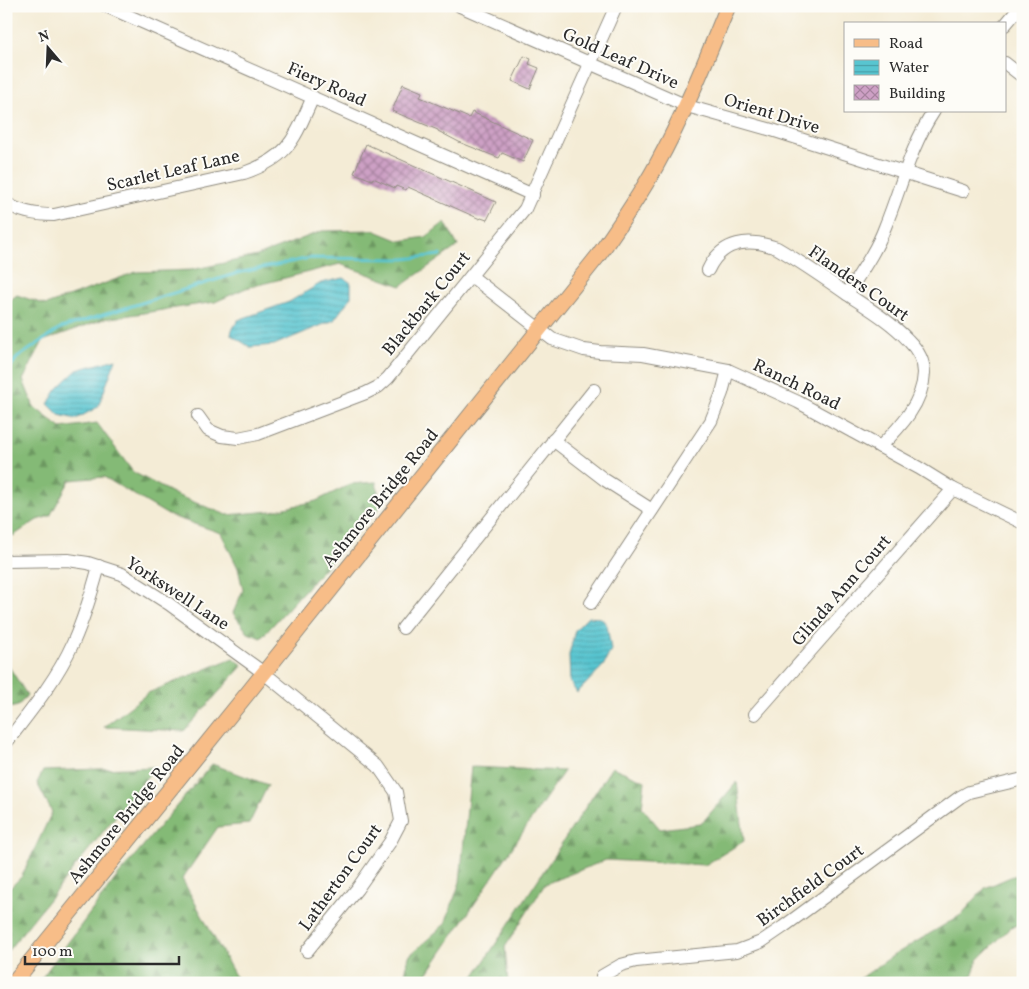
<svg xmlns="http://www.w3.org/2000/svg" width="1029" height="989" viewBox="0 0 1029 989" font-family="Vollkorn,serif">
  <defs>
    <pattern id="forest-firs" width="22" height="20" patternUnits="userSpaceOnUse" patternTransform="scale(1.25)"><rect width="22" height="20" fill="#84ba76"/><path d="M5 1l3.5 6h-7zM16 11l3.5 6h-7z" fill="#6c9761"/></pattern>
    <pattern id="water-rules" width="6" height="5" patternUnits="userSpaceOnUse" patternTransform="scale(1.25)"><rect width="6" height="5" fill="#58c5d0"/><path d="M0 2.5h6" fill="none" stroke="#49a0a9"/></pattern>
    <pattern id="building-cross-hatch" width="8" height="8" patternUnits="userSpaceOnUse" patternTransform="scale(1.25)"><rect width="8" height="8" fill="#cda0c5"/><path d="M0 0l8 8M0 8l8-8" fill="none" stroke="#a783a0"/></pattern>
  </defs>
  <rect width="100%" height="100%" fill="#fdfcf7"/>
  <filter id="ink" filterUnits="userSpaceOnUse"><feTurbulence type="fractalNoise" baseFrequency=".02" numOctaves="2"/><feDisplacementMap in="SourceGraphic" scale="10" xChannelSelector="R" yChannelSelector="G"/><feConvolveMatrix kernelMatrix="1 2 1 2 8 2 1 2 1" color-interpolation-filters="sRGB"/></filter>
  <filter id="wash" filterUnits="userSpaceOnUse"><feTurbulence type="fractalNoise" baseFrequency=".0096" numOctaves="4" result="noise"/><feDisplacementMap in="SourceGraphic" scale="20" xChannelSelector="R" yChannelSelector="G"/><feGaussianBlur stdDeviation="1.12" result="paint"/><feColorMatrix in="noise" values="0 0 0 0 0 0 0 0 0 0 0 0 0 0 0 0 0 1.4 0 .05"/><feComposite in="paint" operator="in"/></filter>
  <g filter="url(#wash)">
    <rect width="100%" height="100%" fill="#f4ecd6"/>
    <g fill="url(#forest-firs)" stroke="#587250">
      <polygon points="445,222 458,246 401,286 340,264 246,288 215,302 104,319 43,341 23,380 34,407 61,428 97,423 133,472 176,495 227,515 272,511 316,501 351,484 376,482 381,506 261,638 248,633 233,613 243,590 238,568 221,533 168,515 104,477 70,480 50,516 37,520 13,536 10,526 10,495 6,493 6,303 17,295 46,305 136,272 191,270 257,256 322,231 373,230 400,241 426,237"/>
      <polygon points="233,658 243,665 184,731 104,727 148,693"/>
      <polygon points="6,662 27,695 18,706 9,708 6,705"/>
      <polygon points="212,764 268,785 249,824 218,827 182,879 239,983 38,983 116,878"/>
      <polygon points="155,767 6,953 6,892 22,876 52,812 37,783 43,771"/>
      <polygon points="471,767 564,771 421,983 403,983 409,956 445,924 460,882"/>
      <polygon points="612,767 645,781 642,807 660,829 701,824 737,782 744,841 705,865 606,860 545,884 505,947 508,983 470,983"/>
      <polygon points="1023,875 1023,924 1011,927 978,960 969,983 854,983 894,955 961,915 985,888 1013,876"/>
    </g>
    <g fill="url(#water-rules)" stroke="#42787e">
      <polygon points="344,278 351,283 351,297 334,320 274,345 250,347 231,335 232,330 238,320 289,302 321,283"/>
      <polygon points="116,359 98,407 76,419 59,415 48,404 57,389 77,370"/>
      <polygon points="588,617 601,618 607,625 611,650 603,666 577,693 570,682 569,655 575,630"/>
    </g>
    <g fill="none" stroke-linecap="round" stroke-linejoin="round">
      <polyline stroke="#58c5d0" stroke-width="3" points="6,373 17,358 61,328 238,273 310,258 404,259 440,255"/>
    </g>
    <g id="blocks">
      <g fill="url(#building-cross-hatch)">
        <polygon points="524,56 531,59 529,64 539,68 530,89 512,81"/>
        <polygon points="403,84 422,92 420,97 469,118 472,112 533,140 523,162 502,153 499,158 459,142 438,131 438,130 392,111"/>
        <polygon points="366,144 496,202 487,220 481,218 480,219 408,187 406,190 396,186 395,188 373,178 372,180 354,173"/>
      </g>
    </g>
  </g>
  <g filter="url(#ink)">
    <use href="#blocks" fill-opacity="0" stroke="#908c80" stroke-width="1"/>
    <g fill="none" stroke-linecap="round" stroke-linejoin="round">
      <defs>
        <g id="minor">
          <polyline points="106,6 533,195"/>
          <polyline points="460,6 687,106 772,130 963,191"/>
          <polyline points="1005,25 1021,6"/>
          <polyline points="1005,63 1023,77"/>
          <path d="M6,203C21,213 37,215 54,215L244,173C290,157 294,139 313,97"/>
          <path d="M708,270C722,240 749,238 777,248C801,262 824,278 847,294C868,308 890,321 908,340C916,348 924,360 924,373C923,403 900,427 880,447"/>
          <polyline points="471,276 552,339 584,350 600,352 643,354 728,370 798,402 919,468 953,489 1023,523"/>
          <path d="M847,294C861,272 876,251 885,227C901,188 910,147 934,111"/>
          <polyline points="198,416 208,430 222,436 238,438 258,434 366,393 378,387 388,378 525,209 616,6"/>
          <polyline points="553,440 605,480 652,510"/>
          <polyline points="6,561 68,560 88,563 122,574 169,604 264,673 378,766 396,792 401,821 390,842 357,889 307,951"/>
          <polyline points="591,603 711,421 722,393 728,370"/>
          <polyline points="403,628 594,390"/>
          <polyline points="755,714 953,489"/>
          <path d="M6,743C30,712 57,679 73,643C84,618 92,592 99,566"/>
          <polyline points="602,976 621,965 636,961 737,951 761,942 783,927 960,797 969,792 1023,779"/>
        </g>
        <path id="major" d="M13,983L251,689L598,256C619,226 639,197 656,166C684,115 706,60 728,6"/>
      </defs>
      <use href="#minor" stroke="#908c80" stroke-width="14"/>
      <use href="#major" stroke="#908c80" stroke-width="17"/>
      <use href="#minor" stroke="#fff" stroke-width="12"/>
      <use href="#major" stroke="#f7bd88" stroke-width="15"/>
    </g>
  </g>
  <g text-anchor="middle" stroke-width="4" stroke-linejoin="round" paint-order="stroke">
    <g font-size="18" fill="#2b2b2b" stroke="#fdfcf7">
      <text transform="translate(621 58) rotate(24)" y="6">Gold Leaf Drive</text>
      <text transform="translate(327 84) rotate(24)" y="6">Fiery Road</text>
      <text transform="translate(772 113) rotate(17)" y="6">Orient Drive</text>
      <text transform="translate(173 170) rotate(-13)" y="6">Scarlet Leaf Lane</text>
      <text transform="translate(859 283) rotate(35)" y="6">Flanders Court</text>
      <text transform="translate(426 303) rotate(-51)" y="6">Blackbark Court</text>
      <text transform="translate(797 384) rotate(26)" y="6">Ranch Road</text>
      <text transform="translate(380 498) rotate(-51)" y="6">Ashmore Bridge Road</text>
      <text transform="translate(841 590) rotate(-49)" y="6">Glinda Ann Court</text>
      <text transform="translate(178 593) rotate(33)" y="6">Yorkswell Lane</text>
      <text transform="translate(126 814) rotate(-51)" y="6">Ashmore Bridge Road</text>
      <text transform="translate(340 877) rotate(-54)" y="6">Latherton Court</text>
      <text transform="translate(810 885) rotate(-36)" y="6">Birchfield Court</text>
    </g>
  </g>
  <rect width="1029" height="989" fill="none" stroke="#fdfcf7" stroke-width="25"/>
  <rect x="844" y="22" width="162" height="90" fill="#fdfcf7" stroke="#a9a8a5"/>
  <rect x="854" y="39" width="25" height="8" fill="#f7bd88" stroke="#a9a8a5"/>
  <text x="889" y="48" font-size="15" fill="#2b2b2b">Road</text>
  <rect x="854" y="60" width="25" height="15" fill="url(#water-rules)" stroke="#a9a8a5"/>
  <text x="889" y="72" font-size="15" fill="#2b2b2b">Water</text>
  <rect x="854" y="85" width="25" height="15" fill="url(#building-cross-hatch)" stroke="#a9a8a5"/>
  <text x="889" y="98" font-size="15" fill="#2b2b2b">Building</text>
  <g transform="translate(48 48) rotate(341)" stroke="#fdfcf7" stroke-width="4" paint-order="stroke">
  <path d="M0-4L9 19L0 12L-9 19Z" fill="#2b2b2b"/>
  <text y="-8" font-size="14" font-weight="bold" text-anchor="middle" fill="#2b2b2b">N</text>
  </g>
  <path d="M25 956v8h154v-8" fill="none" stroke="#2b2b2b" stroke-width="2.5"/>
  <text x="32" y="956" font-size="15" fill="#2b2b2b" stroke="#fdfcf7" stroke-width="4" paint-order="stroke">100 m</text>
</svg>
